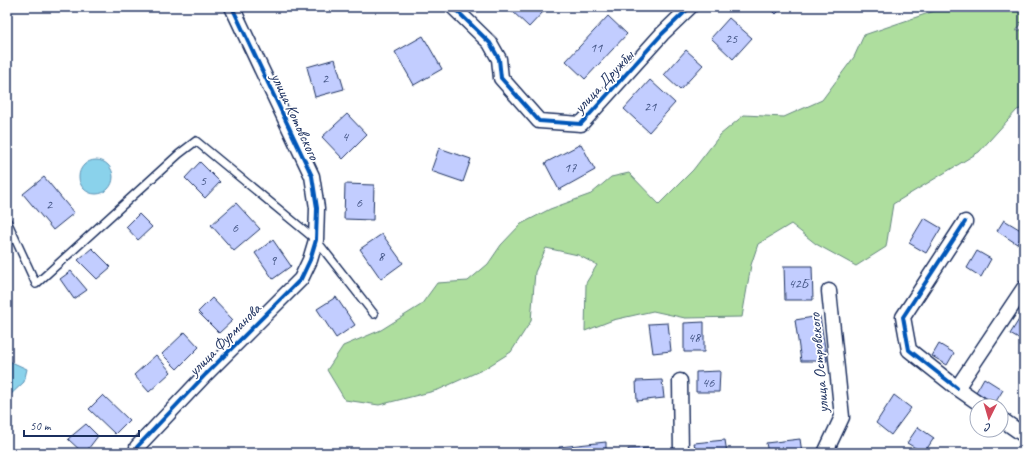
<svg xmlns="http://www.w3.org/2000/svg" width="1031" height="460" viewBox="0 0 1031 460" font-family="Caveat,sans-serif">
  <rect width="100%" height="100%" fill="#fff"/>
  <filter id="ink" filterUnits="userSpaceOnUse"><feTurbulence type="fractalNoise" baseFrequency=".025" numOctaves="2"/><feDisplacementMap in="SourceGraphic" scale="8" xChannelSelector="R" yChannelSelector="G"/><feConvolveMatrix kernelMatrix="1 2 1 2 8 2 1 2 1" color-interpolation-filters="sRGB"/></filter>
  <g filter="url(#ink)">
    <polygon fill="#aede9e" stroke="#64867e" points="946,7 1024,7 1024,20 1016,31 1024,29 1024,108 1017,110 979,152 893,204 886,247 856,266 816,244 791,224 758,244 751,265 742,317 685,318 653,311 613,320 585,331 586,283 597,265 578,255 546,248 535,272 531,321 511,352 484,369 438,390 379,405 345,400 327,370 343,346 381,330 421,305 437,283 468,281 488,264 501,245 521,224 550,209 591,194 611,177 629,173 659,204 693,170 720,135 744,115 784,117 822,100 854,57 864,35"/>
    <g fill="#8ad2eb" stroke="#5e91b3">
      <circle cx="96" cy="177" r="17"/>
      <polygon points="7,360 27,369 24,382 7,398"/>
    </g>
    <g fill="#c2cdff" stroke="#1b2f5e">
      <polygon points="514,7 539,7 544,11 529,27 511,10"/>
      <polygon points="769,7 783,7 776,14"/>
      <polygon points="608,16 627,34 585,79 566,61"/>
      <polygon points="729,18 752,38 733,59 711,38"/>
      <polygon points="423,36 442,69 414,85 395,52"/>
      <polygon points="686,50 703,65 680,90 664,75"/>
      <polygon points="335,59 344,89 315,97 307,67"/>
      <polygon points="650,80 675,103 649,132 624,109"/>
      <polygon points="347,114 367,135 343,159 322,137"/>
      <polygon points="581,144 595,170 559,190 545,163"/>
      <polygon points="439,148 471,159 463,182 431,171"/>
      <polygon points="200,162 220,182 205,198 185,178"/>
      <polygon points="44,177 74,213 53,230 23,194"/>
      <polygon points="345,184 374,185 373,220 344,219"/>
      <polygon points="236,203 260,229 234,251 211,225"/>
      <polygon points="139,214 152,227 138,240 126,227"/>
      <polygon points="924,218 941,228 926,253 909,243"/>
      <polygon points="1004,220 1024,232 1017,244 997,231"/>
      <polygon points="382,234 403,263 381,279 360,249"/>
      <polygon points="273,240 291,266 273,279 255,253"/>
      <polygon points="92,248 111,267 97,279 78,260"/>
      <polygon points="977,251 991,259 981,277 967,268"/>
      <polygon points="784,266 812,266 813,300 785,300"/>
      <polygon points="71,271 87,290 74,299 60,279"/>
      <polygon points="336,297 355,325 336,338 317,309"/>
      <polygon points="212,298 233,320 219,333 198,312"/>
      <polygon points="820,316 827,361 801,361 795,320"/>
      <polygon points="1020,318 1024,320 1024,342 1010,334"/>
      <polygon points="704,322 704,352 684,352 684,323"/>
      <polygon points="668,323 671,351 653,353 649,324"/>
      <polygon points="185,332 199,347 177,369 162,354"/>
      <polygon points="939,344 954,353 947,365 932,356"/>
      <polygon points="156,355 171,372 149,392 134,375"/>
      <polygon points="720,371 719,392 696,392 696,372"/>
      <polygon points="984,378 1003,390 995,403 976,392"/>
      <polygon points="662,380 664,398 637,401 636,381"/>
      <polygon points="103,395 129,420 115,434 89,409"/>
      <polygon points="894,395 911,408 891,435 876,423"/>
      <polygon points="86,424 98,436 85,453 83,453 68,439"/>
      <polygon points="918,427 934,438 924,453 907,443"/>
      <polygon points="800,439 802,453 768,453 766,443"/>
      <polygon points="725,440 727,453 696,453 694,443"/>
      <polygon points="606,442 606,453 560,453 559,447"/>
      <polygon points="653,448 653,453 629,453 628,449"/>
    </g>
    <g fill="none" stroke-linecap="round" stroke-linejoin="round">
      <defs>
        <polyline id="lane" points="7,221 36,284 179,154 196,141 316,240 374,314"/>
        <g id="street">
          <polyline points="453,7 490,43 499,59 501,78 539,121 581,124 662,34 690,7"/>
          <polyline points="680,381 681,453"/>
          <polyline points="957,388 909,350 903,317 965,222"/>
          <polyline points="983,406 957,388 1024,288"/>
          <polyline points="1001,419 1024,435"/>
          <polyline points="137,447 206,374 301,279 310,260 316,240 317,208 312,176 232,7"/>
          <polyline points="825,453 842,417 829,291"/>
        </g>
      </defs>
      <use href="#lane" stroke="#1b2f5e" stroke-width="10"/>
      <use href="#street" stroke="#1b2f5e" stroke-width="17"/>
      <use href="#lane" stroke="#fff" stroke-width="7"/>
      <use href="#street" stroke="#fff" stroke-width="14"/>
      <defs>
        <g id="cycleway">
          <polyline points="453,7 490,43 499,59 501,78 539,121 581,124 662,34 690,7"/>
          <polyline points="957,388 909,350 903,317 965,222"/>
          <polyline points="137,447 206,374 301,279 310,260 316,240 317,208 312,176 232,7"/>
        </g>
      </defs>
      <use href="#cycleway" stroke="#fff" stroke-width="6"/>
      <use href="#cycleway" stroke="#0057b8" stroke-width="4"/>
    </g>
  </g>
  <g text-anchor="middle" stroke-width="3.5" stroke-linejoin="round" paint-order="stroke">
    <g font-size="14" fill="#455686">
      <text x="731" y="43">25</text>
      <text x="596" y="52">11</text>
      <text x="325" y="83">2</text>
      <text x="650" y="111">21</text>
      <text x="345" y="141">4</text>
      <text x="570" y="172">17</text>
      <text x="203" y="185">5</text>
      <text x="359" y="207">6</text>
      <text x="49" y="209">2</text>
      <text x="235" y="232">6</text>
      <text x="381" y="261">8</text>
      <text x="273" y="265">9</text>
      <text x="798" y="288">42Б</text>
      <text x="694" y="342">48</text>
      <text x="708" y="387">46</text>
    </g>
    <g font-size="16" fill="#1b2f5e" stroke="#fff">
      <text transform="translate(603 81) rotate(-47)" y="6">улица Дружбы</text>
      <text transform="translate(296 116) rotate(65)" y="6">улица Котовского</text>
      <text transform="translate(224 339) rotate(-45)" y="6">улица Фурманова</text>
      <text transform="translate(818 363) rotate(-95)" y="6">улица Островского</text>
    </g>
  </g>
  <rect width="1031" height="460" fill="none" stroke="#fff" stroke-width="24"/>
  <rect x="12" y="12" width="1007" height="436" fill="none" stroke="#1b2f5e" stroke-width="1.5" filter="url(#ink)"/>
  <g transform="translate(989 418) rotate(185)"><circle r="19" fill="#ffffff" stroke="#a4acbf"/>
  <path d="M0-3L7 15L0 10L-7 15Z" fill="#d1495b"/>
  <text y="-6" font-size="11" font-weight="bold" text-anchor="middle" fill="#1b2f5e">С</text>
  </g>
  <path d="M24 430v6h115v-6" fill="none" stroke="#1b2f5e" stroke-width="2"/>
  <text x="30" y="430" font-size="12" fill="#1b2f5e" stroke="#ffffff" stroke-width="3" paint-order="stroke">50 m</text>
</svg>
